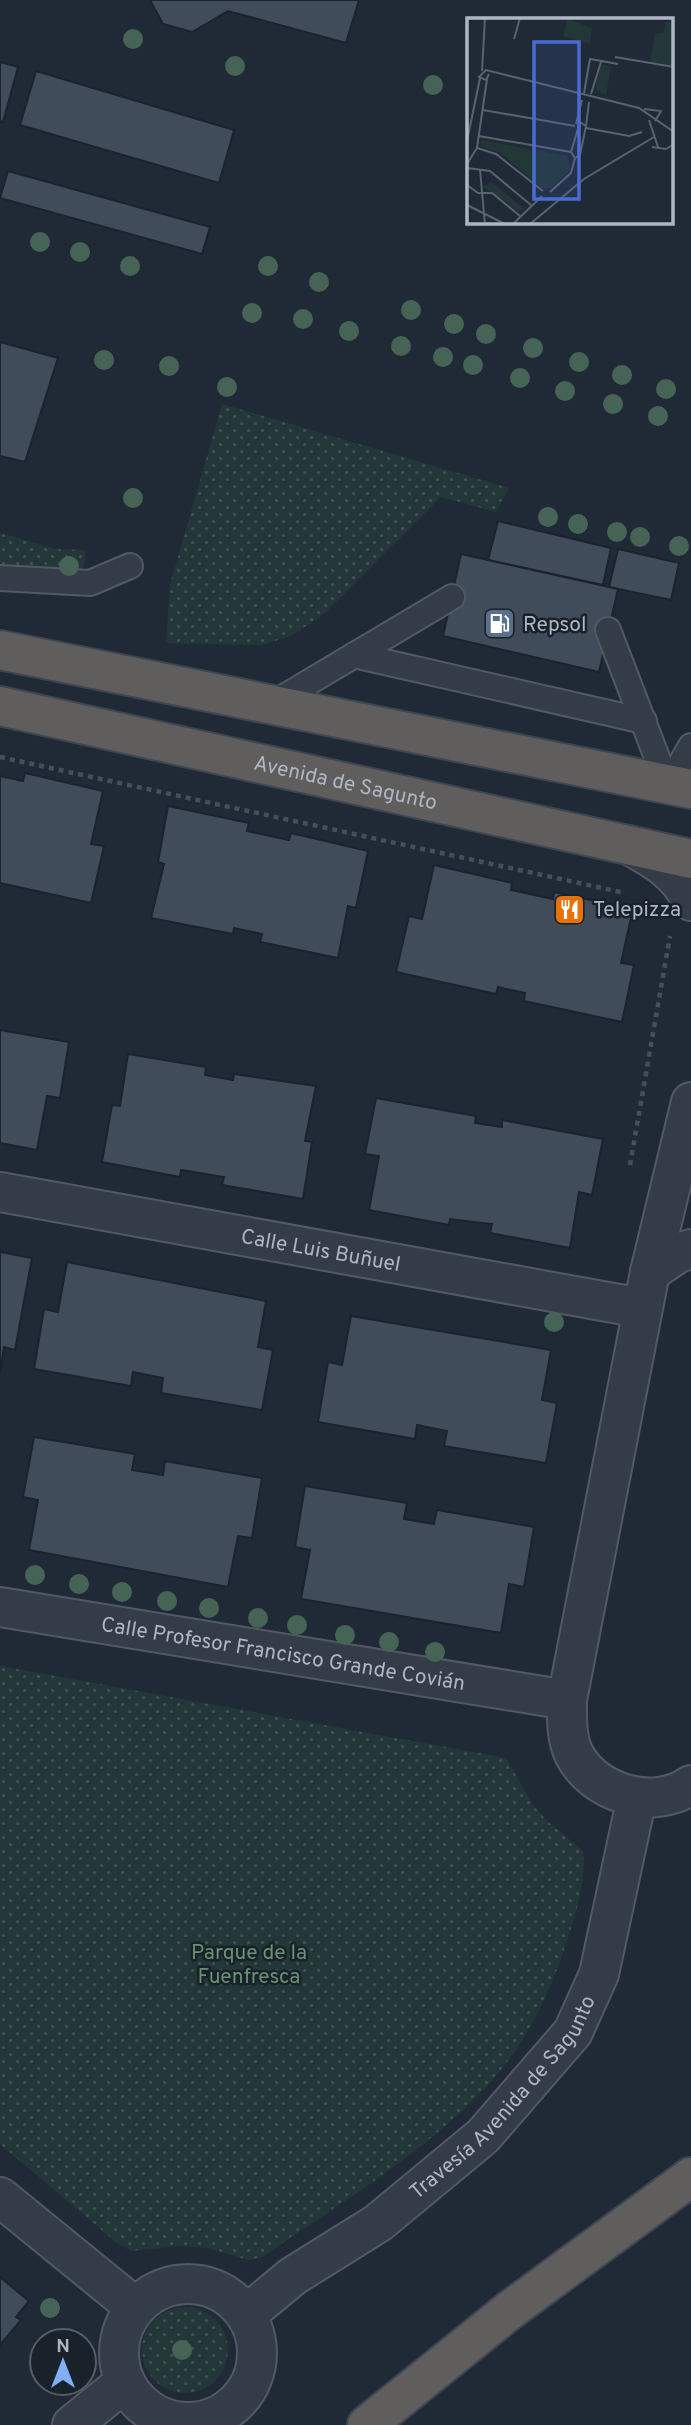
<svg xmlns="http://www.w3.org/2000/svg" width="691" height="2425" viewBox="0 0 691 2425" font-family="Overpass,sans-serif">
  <defs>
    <pattern id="grass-dots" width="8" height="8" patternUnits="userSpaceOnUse" patternTransform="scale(1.75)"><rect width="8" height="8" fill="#233738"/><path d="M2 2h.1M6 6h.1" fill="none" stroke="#405253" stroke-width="1.8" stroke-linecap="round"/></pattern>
  </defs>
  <rect width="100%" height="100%" fill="#202a36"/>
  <g fill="url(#grass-dots)">
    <polygon points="222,404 509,488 496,512 441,497 325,613 291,636 262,645 166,643 170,585"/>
    <path d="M0,533L56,549L84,550C89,561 83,568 75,575L0,567Z"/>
    <path d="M0,1666L506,1758L533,1805L547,1821L583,1851C586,1883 576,1914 566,1944C549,1996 524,2047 486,2087C425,2153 336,2206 262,2257L249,2260L207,2248L181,2246L131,2251L117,2243L0,2144Z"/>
    <circle cx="185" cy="2350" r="43"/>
  </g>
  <g fill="#414c5b" stroke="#1b232d" stroke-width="2">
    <polygon points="150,0 359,0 346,43 228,11 192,32 163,24"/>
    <polygon points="0,62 18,67 3,122 0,121"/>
    <polygon points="36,71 234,130 219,183 20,125"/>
    <polygon points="8,171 210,227 202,254 0,198"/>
    <polygon points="0,342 58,358 25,462 0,456"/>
    <polygon points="498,521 611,548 603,585 488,560"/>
    <polygon points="618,549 679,563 671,600 609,587"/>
    <polygon points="461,554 618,589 599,672 443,636"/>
    <polygon points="25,773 103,791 91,844 104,846 91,903 0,883 0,776 23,781"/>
    <polygon points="168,806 249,823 247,831 289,840 291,833 368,851 356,908 348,906 338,958 260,942 262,934 234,928 233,934 151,918 164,864 158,862"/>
    <polygon points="434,865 512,883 511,890 553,899 554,892 633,909 621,963 634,965 622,1022 524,1001 525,993 498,987 496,994 396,972 409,916 422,919"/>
    <polygon points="0,1030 69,1042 60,1098 47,1096 37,1150 0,1143"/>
    <polygon points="128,1054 206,1067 205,1075 233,1080 234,1074 316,1086 305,1141 312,1142 303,1199 222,1185 224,1177 181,1170 180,1177 102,1162 112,1105 120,1106"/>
    <polygon points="376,1098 476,1116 475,1123 502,1127 502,1120 603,1139 592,1195 579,1192 570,1248 490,1233 492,1224 450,1219 449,1225 369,1210 379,1156 365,1154"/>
    <polygon points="0,1252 32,1258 15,1350 4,1347 0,1373"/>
    <polygon points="67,1262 266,1301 258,1347 273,1350 262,1410 161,1393 163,1378 133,1372 131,1386 34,1369 44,1309 58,1312"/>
    <polygon points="351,1316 551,1350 542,1400 557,1403 546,1463 444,1446 447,1431 417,1425 415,1439 318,1422 328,1362 342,1365"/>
    <polygon points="34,1437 135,1454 132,1470 163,1475 165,1461 262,1478 252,1538 238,1536 228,1587 29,1550 38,1500 23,1497"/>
    <polygon points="305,1486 407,1503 404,1519 434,1524 437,1510 534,1527 524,1587 509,1584 501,1633 301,1599 310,1550 295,1547"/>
    <polygon points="0,2277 29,2301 16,2317 21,2320 0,2345"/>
  </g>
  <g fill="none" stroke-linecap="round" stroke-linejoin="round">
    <defs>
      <g id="service">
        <polyline points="0,578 90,583 130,566"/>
        <polyline points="608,630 668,786"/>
        <polyline points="354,655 644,721"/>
        <polyline points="269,706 452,597"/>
        <polyline points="668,786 691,746"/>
      </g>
      <g id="minor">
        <path d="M629,845C654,859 680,873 691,901"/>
        <path id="s1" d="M0,1192L641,1308"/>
        <path d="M691,1249L678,1253L650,1272L567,1700C567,1717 566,1738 574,1754C594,1794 654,1811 691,1785"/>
        <polyline points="650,1272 691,1102"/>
        <path id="s2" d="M0,1607L567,1700"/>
        <polyline points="0,2197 135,2307"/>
        <circle cx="188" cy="2353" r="69"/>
        <path id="s3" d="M246,2315L293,2276L378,2223L483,2136L573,2032L599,1974L637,1797"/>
        <polyline points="72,2425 125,2382"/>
      </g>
      <g id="trunk">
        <polyline points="0,650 691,789"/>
        <path id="s4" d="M0,706L691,859"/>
        <polyline points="367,2425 510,2310 691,2177"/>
      </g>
    </defs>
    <use href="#service" stroke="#515965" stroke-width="28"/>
    <use href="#minor" stroke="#515965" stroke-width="42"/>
    <use href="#trunk" stroke="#3e4651" stroke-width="42"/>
    <g stroke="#3f5355" stroke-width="4.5" stroke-dasharray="5 5" stroke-linecap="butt">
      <polyline points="0,757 625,893"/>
      <polyline points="630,1165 670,936"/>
    </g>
    <use href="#service" stroke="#333c47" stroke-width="24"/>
    <use href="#minor" stroke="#333c47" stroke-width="38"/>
    <use href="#trunk" stroke="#5f5e5c" stroke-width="38"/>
  </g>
  <g fill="#466456">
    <circle cx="133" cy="39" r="10"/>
    <circle cx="235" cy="66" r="10"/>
    <circle cx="433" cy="85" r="10"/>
    <circle cx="40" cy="242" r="10"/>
    <circle cx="80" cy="252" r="10"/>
    <circle cx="130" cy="266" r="10"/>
    <circle cx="268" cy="266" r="10"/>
    <circle cx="319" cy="282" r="10"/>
    <circle cx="411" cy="310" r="10"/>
    <circle cx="252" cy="313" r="10"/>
    <circle cx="303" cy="319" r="10"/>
    <circle cx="454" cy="324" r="10"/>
    <circle cx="349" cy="331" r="10"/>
    <circle cx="486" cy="334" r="10"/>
    <circle cx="401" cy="346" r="10"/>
    <circle cx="533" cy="348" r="10"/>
    <circle cx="443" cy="357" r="10"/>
    <circle cx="104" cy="360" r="10"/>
    <circle cx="579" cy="362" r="10"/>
    <circle cx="473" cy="365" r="10"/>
    <circle cx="169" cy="366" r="10"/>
    <circle cx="622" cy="375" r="10"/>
    <circle cx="520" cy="378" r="10"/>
    <circle cx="227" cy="387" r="10"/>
    <circle cx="666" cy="389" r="10"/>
    <circle cx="565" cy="391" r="10"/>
    <circle cx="613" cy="404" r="10"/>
    <circle cx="658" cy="416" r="10"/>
    <circle cx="133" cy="498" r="10"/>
    <circle cx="548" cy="517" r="10"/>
    <circle cx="578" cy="524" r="10"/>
    <circle cx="617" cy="532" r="10"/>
    <circle cx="640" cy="537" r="10"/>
    <circle cx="679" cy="546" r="10"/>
    <circle cx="69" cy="566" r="10"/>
    <circle cx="554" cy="1322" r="10"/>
    <circle cx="35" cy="1575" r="10"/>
    <circle cx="79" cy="1584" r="10"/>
    <circle cx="122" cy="1592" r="10"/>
    <circle cx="167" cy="1601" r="10"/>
    <circle cx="209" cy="1608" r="10"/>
    <circle cx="258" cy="1618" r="10"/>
    <circle cx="297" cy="1625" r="10"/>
    <circle cx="345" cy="1635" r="10"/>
    <circle cx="389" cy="1642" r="10"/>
    <circle cx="435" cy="1652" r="10"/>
    <circle cx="50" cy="2308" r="10"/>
    <circle cx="182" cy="2350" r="10"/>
  </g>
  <defs>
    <symbol id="fuel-square" viewBox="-11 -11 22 22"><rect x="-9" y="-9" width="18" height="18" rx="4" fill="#5c6f8a" stroke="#19212b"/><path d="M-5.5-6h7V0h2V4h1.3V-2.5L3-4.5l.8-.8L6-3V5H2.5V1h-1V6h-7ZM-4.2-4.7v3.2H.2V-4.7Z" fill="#fff"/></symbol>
    <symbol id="restaurant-square" viewBox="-11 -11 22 22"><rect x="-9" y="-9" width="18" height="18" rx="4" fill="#e8710a" stroke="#19212b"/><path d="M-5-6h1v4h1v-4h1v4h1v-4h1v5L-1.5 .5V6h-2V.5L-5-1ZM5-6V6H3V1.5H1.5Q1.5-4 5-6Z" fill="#fff"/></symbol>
  </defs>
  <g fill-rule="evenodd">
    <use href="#fuel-square" x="482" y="606" width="35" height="35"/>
    <use href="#restaurant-square" x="552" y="892" width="35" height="35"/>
  </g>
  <g text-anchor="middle" stroke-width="5" stroke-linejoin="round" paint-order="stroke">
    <g font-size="21" fill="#aeb6c4" stroke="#19212b" text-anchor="start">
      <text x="523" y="631">Repsol</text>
      <text x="593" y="916">Telepizza</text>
    </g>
    <g font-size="21" fill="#aeb6c4" stroke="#19212b">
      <text dy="7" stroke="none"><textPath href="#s4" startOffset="354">Avenida de Sagunto</textPath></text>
      <text dy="7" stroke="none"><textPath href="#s1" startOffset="326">Calle Luis Buñuel</textPath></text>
      <text dy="7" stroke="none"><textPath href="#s2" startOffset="287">Calle Profesor Francisco Grande Covián</textPath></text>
      <text dy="7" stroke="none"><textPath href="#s3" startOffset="340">Travesía Avenida de Sagunto</textPath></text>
    </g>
    <g font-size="21" fill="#669370" stroke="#19212b">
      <text x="249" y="1959">Parque de la<tspan x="249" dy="24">Fuenfresca</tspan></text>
    </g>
  </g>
  <g transform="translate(467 18)">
    <rect width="206" height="206" fill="#202a36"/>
    <path d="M101,0L125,11L123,26L96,18ZM134,46L144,48L139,78L128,71ZM14,122L100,138L103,152L84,170H75L34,135L14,128Z" fill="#233738"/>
    <path d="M199,4L206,6V48L183,44L188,16L196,15ZM25,164L56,190L52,194L16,169Z" fill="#233738"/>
    <path fill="none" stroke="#59626f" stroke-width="2" d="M47,21L53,0M148,39L207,49M15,53L18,0M22,56L19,62L12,59L19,52L172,90L207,114M117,75L123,41L151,46M124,76L134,44M177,91L194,93L188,103M16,92L108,108M182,102L191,129M113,104L119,108L113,137L108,140L104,134ZM109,106L115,82M119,108L122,84M119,110L162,118L175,114M12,118L104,134M0,123L13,60M185,129L199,131L207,126M10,130L29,136L76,173M0,146L10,130L20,61M0,150L23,153L64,187M13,152L18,206M0,167L11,175H25L53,198M83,174L104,155L108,140M0,187L38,206M46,206L75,178M63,206L117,161L187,119"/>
    <path fill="#486dd2" fill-opacity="0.15" stroke="#486dd2" stroke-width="3.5" d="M67,24H112V181H67Z"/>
    <rect width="206" height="206" fill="none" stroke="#aeb6c4" stroke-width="3.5"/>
  </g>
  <g transform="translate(63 2362)"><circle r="33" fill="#19212b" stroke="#555d68" stroke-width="2"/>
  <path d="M0-5L12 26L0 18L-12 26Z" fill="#81aff5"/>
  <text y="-10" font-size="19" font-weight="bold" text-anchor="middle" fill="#aeb6c4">N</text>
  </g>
</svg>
